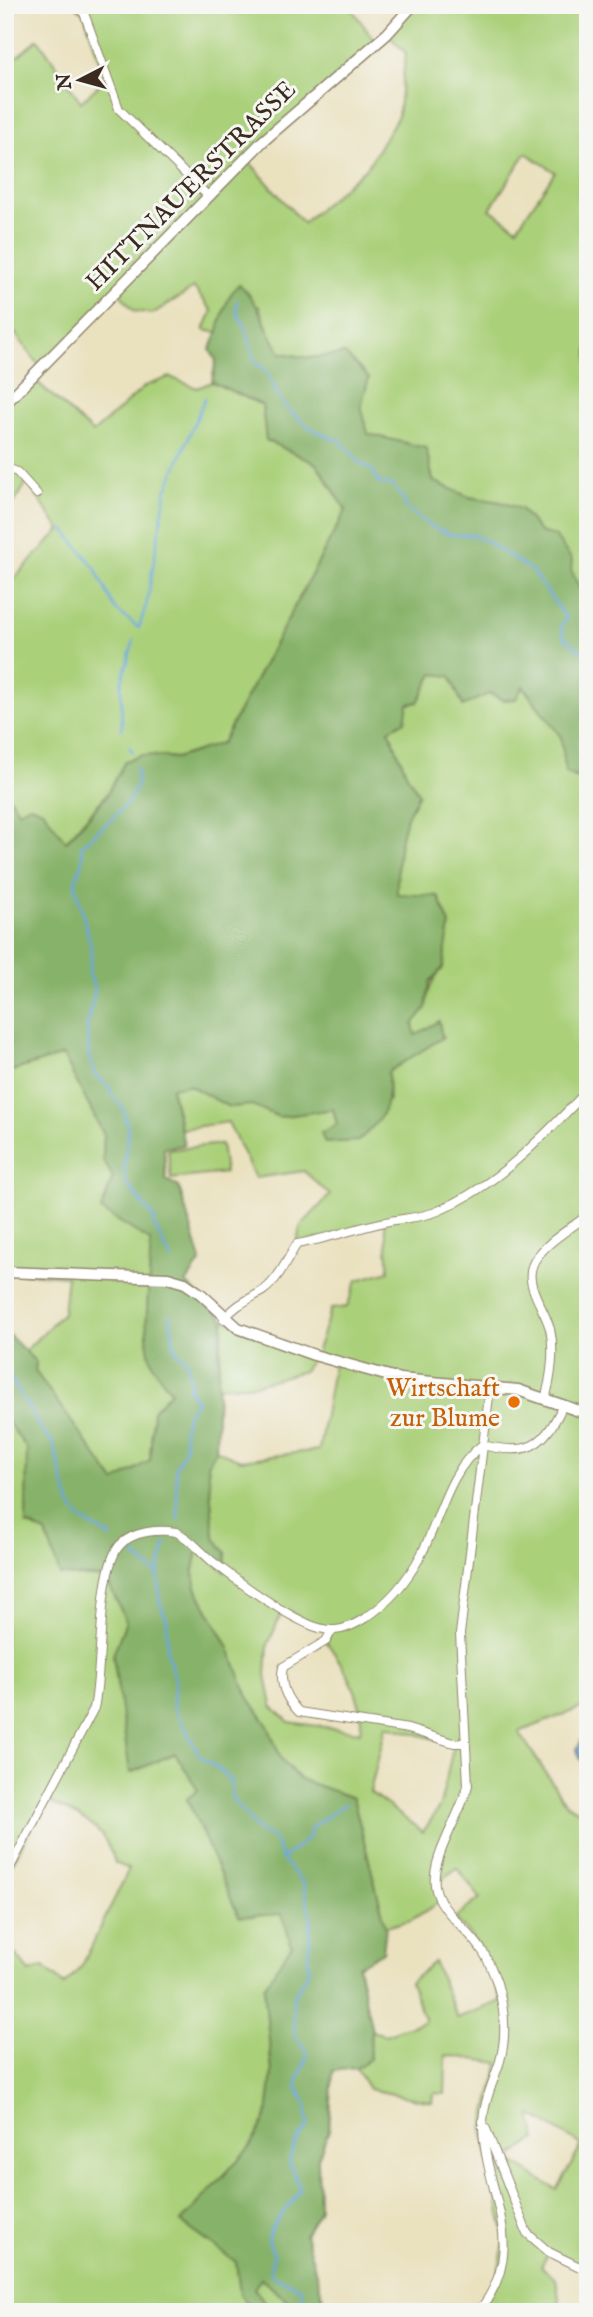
<svg xmlns="http://www.w3.org/2000/svg" width="593" height="2317" viewBox="0 0 593 2317" font-family="'IM FELL English',serif">
  <rect width="100%" height="100%" fill="#f6f6f2"/>
  <filter id="ink" filterUnits="userSpaceOnUse"><feTurbulence type="fractalNoise" baseFrequency=".0143" numOctaves="2"/><feDisplacementMap in="SourceGraphic" scale="14" xChannelSelector="R" yChannelSelector="G"/><feConvolveMatrix kernelMatrix="1 2 1 2 8 2 1 2 1" color-interpolation-filters="sRGB"/></filter>
  <filter id="wash" filterUnits="userSpaceOnUse"><feTurbulence type="fractalNoise" baseFrequency=".00686" numOctaves="4" result="noise"/><feDisplacementMap in="SourceGraphic" scale="28" xChannelSelector="R" yChannelSelector="G"/><feGaussianBlur stdDeviation="1.57" result="paint"/><feColorMatrix in="noise" values="0 0 0 0 0 0 0 0 0 0 0 0 0 0 0 0 0 1.4 0 .05"/><feComposite in="paint" operator="in"/></filter>
  <g filter="url(#wash)">
    <rect width="100%" height="100%" fill="#eae1bf"/>
    <g fill="#aad079" stroke="#727d4c" stroke-width="2" fill-rule="evenodd">
      <path d="M74,5H349L376,43L246,158L303,223L368,166L398,116L406,53L387,34L413,5H588V594L581,591L571,570L521,509L501,502L469,497L433,481L426,448L368,434L345,354L309,358L281,353L271,338L259,306L223,312L219,333L204,330L212,311L194,288L152,314L134,311L117,290L41,368L5,320V67L38,39L81,102L102,82H106L84,13ZM526,153L555,172L517,228L490,209Z"/>
      <polygon points="32,377 93,433 145,386 170,377 197,388 212,382 262,405 266,440 317,464 346,510 222,743 176,758 150,755 112,788 65,842 43,810 18,811 9,796 5,796 5,615 10,612 5,588 60,530 27,482 5,518 5,404"/>
      <path d="M433,674L450,675L503,700L522,686L561,737L566,773L588,782V1705L519,1732L566,1804L588,1816V2271L549,2252L541,2267L556,2278L560,2305L576,2312H478L496,2283L505,2238L483,2129L499,2063L446,2055L445,2094L433,2093L432,2102L369,2089L356,2068L369,2059L372,2031L385,2035L425,2021L410,1982L434,1962L457,2018L502,2001L481,1949L455,1918L480,1898L457,1868L435,1885L441,1901L411,1920L386,1927L353,1798L299,1779L281,1759L268,1726L248,1697L228,1646L197,1590L193,1574L198,1550L226,1553L214,1536L208,1464L216,1450L241,1460L319,1450L334,1362L315,1356L331,1309L347,1307L357,1280L389,1271L385,1222L297,1244L300,1227L330,1195L304,1171L255,1178L228,1122L181,1129L171,1087L189,1085L229,1107L253,1105L279,1117L333,1109L337,1124L389,1100L388,1072L442,1037L414,1035L413,1024C428,1004 426,987 443,968C433,952 401,910 397,894C390,862 402,820 419,794L407,775L389,730L408,704L418,702ZM283,1609L330,1633L326,1641C344,1667 366,1698 360,1732L289,1722L272,1706L266,1675L268,1645ZM386,1726L454,1744L440,1806L423,1832L370,1792ZM531,2114L582,2145L557,2190L508,2159L536,2139Z"/>
      <path d="M63,1055L104,1135L103,1160L113,1177L102,1210L151,1241C152,1275 140,1333 153,1363C157,1373 165,1383 171,1392L153,1411L150,1460L115,1482L35,1371L36,1362L24,1352L63,1313L67,1276L5,1272V1073Z"/>
      <polygon points="221,1144 225,1173 171,1179 168,1150"/>
      <polygon points="224,1319 314,1355 304,1371 257,1384 217,1387"/>
      <path d="M5,1418L27,1449L26,1524L46,1533L106,1578L126,1621L113,1655L131,1773L175,1753L282,1914L292,1946L264,1987L272,2072L267,2116L250,2147L181,2222L236,2262L240,2293L251,2312H5V1942L30,1972L44,1967L64,1985L82,1966L129,1869L115,1863C103,1822 81,1819 46,1800L5,1877Z"/>
      <polygon points="261,2279 302,2312 272,2312 254,2288"/>
    </g>
    <path fill="#87b269" stroke="#616e44" stroke-width="2" d="M239,284C261,303 265,330 281,353L309,358L345,354L369,378L361,405L368,434L426,448L433,481L469,497L501,502L521,509L540,532L555,536L572,560L571,570L581,591L588,594V782L566,773L561,737L523,686L516,699L503,700L490,693L463,706L450,676L433,674L418,702L408,704L405,721L389,730L407,775L419,794C398,826 397,857 397,894L438,896L450,924L443,968L430,982L426,1008L413,1024L415,1035L439,1021L442,1038L388,1072C390,1107 385,1117 358,1141L325,1143L321,1133L337,1124L333,1109L279,1117L252,1105L229,1107L189,1085L171,1088L184,1145L164,1148L166,1180L179,1187L201,1261L186,1283L224,1319L219,1347L216,1450L208,1464L214,1536L226,1553L225,1571L198,1550L193,1574L197,1590L228,1646L248,1697L268,1726L281,1759L299,1779L353,1798L386,1927L383,1952L358,1966L372,2031L369,2059L356,2068L333,2071L329,2130L318,2158L319,2210L305,2234L327,2312H302L261,2279L254,2288L272,2312H251L240,2293L236,2262L181,2222L250,2147L267,2116L272,2072L264,1987L292,1945L282,1914L239,1917L187,1799L198,1790L175,1753L130,1773L113,1655L126,1621L106,1578L60,1575L46,1533L26,1524L27,1449L5,1418V1326L8,1334L36,1362L35,1371L115,1482L150,1460L153,1411L171,1391C165,1383 156,1373 152,1363C140,1333 152,1275 150,1241L101,1210L113,1177L103,1160L104,1135L63,1055L5,1073V796H9L18,811L30,805L43,810L66,842L105,798L125,761L142,755L176,758L222,743L346,510L317,464L266,440L262,405L212,382L216,360L210,350C222,328 221,302 239,284Z"/>
    <polygon fill="#6aa7dc" stroke="#52687d" stroke-width="2" points="584,1736 588,1736 588,1767 580,1759 577,1749"/>
    <g fill="none" stroke-linecap="round" stroke-linejoin="round">
      <g stroke="#6aa7dc" stroke-width="2.5">
        <path d="M237,301V313L245,326L256,364C268,369 270,378 275,390C284,411 318,437 340,440L360,463L372,470L380,484H390L404,499L405,507L430,526L451,535H472L484,540L531,570L567,619L561,625L564,637L588,657"/>
        <polyline points="63,528 95,568 115,609 139,628 147,602 166,491 205,398"/>
        <polyline points="122,729 121,684 134,640"/>
        <polyline points="129,747 133,752"/>
        <path d="M136,768C147,799 100,827 81,846L83,856L75,884L92,950L89,973L95,990L87,1027L89,1057L95,1075L109,1087L111,1094L123,1108L128,1130L124,1169L127,1184L155,1219L154,1225L172,1261"/>
        <polyline points="170,1316 175,1350 187,1361 191,1384 188,1389 197,1401 188,1413 184,1425 185,1448 176,1467 178,1519"/>
        <polyline points="5,1367 43,1433 53,1443 70,1505 82,1520 111,1537"/>
        <path d="M130,1552L158,1575L160,1603L167,1620V1651L175,1680L173,1706L200,1756L224,1773L231,1783L232,1799L259,1831L274,1839L282,1859L303,1883L311,1919L308,1972L294,1995L293,2004L295,2038L306,2049L307,2057L296,2085L306,2105L308,2126L296,2142L289,2163L300,2188C295,2202 268,2227 268,2238C267,2243 272,2248 274,2254L270,2270L274,2277L300,2287L304,2302L312,2312"/>
        <polyline points="158,1574 166,1543"/>
        <polyline points="283,1858 309,1837 312,1827 345,1804"/>
      </g>
    </g>
  </g>
  <g filter="url(#ink)">
    <g fill="none" stroke-linecap="round" stroke-linejoin="round">
      <defs>
        <g id="street">
          <polyline points="75,5 84,13 119,109 208,196"/>
          <polyline points="5,467 17,472 37,494"/>
          <path d="M224,1319C237,1303 249,1300 264,1290C279,1279 287,1259 297,1244C327,1239 356,1228 385,1222C402,1218 422,1218 438,1211C498,1185 544,1136 588,1090"/>
          <path d="M545,1399C551,1379 555,1350 550,1329C544,1305 519,1281 537,1257C550,1240 571,1228 588,1215"/>
          <path d="M331,1632L326,1641L283,1667C279,1685 286,1699 299,1712L408,1729L454,1743H465"/>
          <path d="M5,1877L94,1708C103,1670 97,1570 120,1545C133,1531 159,1529 176,1532C190,1538 201,1552 213,1562C239,1582 277,1610 306,1623C329,1634 344,1632 365,1618C389,1603 407,1581 421,1555C440,1519 448,1471 482,1445C525,1455 543,1450 562,1407"/>
          <polyline points="486,2129 527,2233 549,2252 588,2271"/>
          <path d="M478,2312C531,2247 486,2197 483,2128C482,2105 493,2083 500,2061C507,2035 505,2009 497,1983C493,1972 488,1958 481,1949C468,1928 438,1911 435,1885C431,1857 461,1815 468,1785L460,1634L490,1388"/>
        </g>
        <g id="secondary">
          <polyline points="5,404 263,141 387,34 413,5"/>
          <polyline points="5,1272 168,1278 185,1283 201,1294 238,1328 314,1355 400,1379 518,1390 588,1414"/>
        </g>
      </defs>
      <use href="#street" stroke="#92866e" stroke-width="10"/>
      <use href="#secondary" stroke="#92866e" stroke-width="13"/>
      <use href="#street" stroke="#fff" stroke-width="8"/>
      <use href="#secondary" stroke="#fff" stroke-width="10"/>
    </g>
  </g>
  <circle fill="#e8710a" stroke="#f6f6f2" stroke-width="2.5" cx="514" cy="1402" r="7"/>
  <g text-anchor="middle" stroke-width="6" stroke-linejoin="round" paint-order="stroke">
    <g font-size="26" fill="#3b2a1e" stroke="#f6f6f2">
      <text transform="translate(190 185) rotate(-45)" y="9">HITTNAUERSTRASSE</text>
    </g>
    <g font-size="26" fill="#c56008" stroke="#f6f6f2" text-anchor="end">
      <text x="500" y="1396">Wirtschaft<tspan x="500" dy="30">zur Blume</tspan></text>
    </g>
  </g>
  <rect width="593" height="2317" fill="none" stroke="#f6f6f2" stroke-width="28"/>
  <g transform="translate(80 80) rotate(264)" stroke="#f6f6f2" stroke-width="5" paint-order="stroke">
  <path d="M0-5L12 26L0 18L-12 26Z" fill="#3b2a1e"/>
  <text y="-10" font-size="19" font-weight="bold" text-anchor="middle" fill="#3b2a1e">N</text>
  </g>
</svg>
